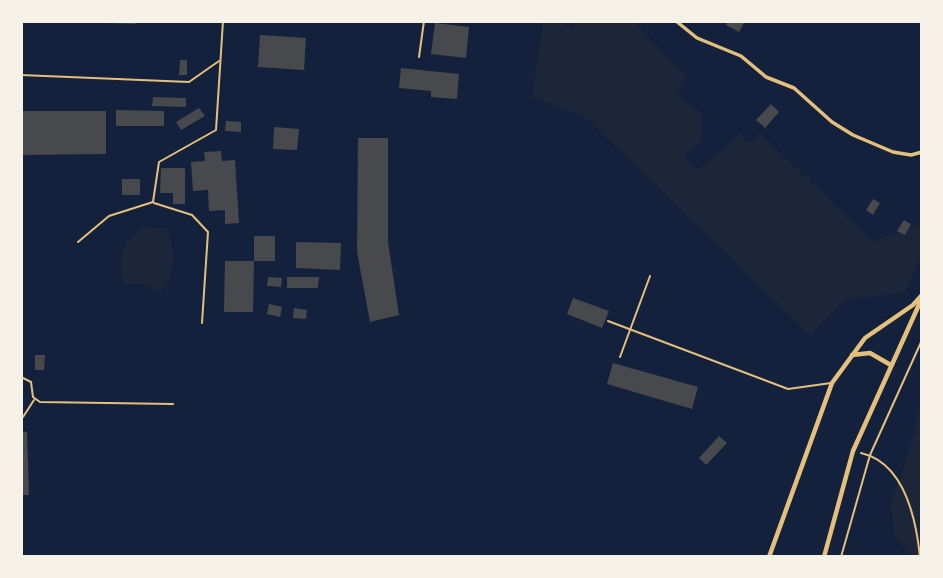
<svg xmlns="http://www.w3.org/2000/svg" width="943" height="578" viewBox="0 0 943 578" font-family="'Nunito Sans',sans-serif">
  <rect width="100%" height="100%" fill="#14213d"/>
  <g fill="#1d2539">
    <polygon points="543,21 560,21 574,29 575,21 633,21 687,77 676,95 703,114 702,141 684,155 698,170 740,134 749,143 760,133 873,242 922,223 922,253 905,293 846,299 810,335 585,117 532,97"/>
    <path d="M143,227L168,229C174,250 178,274 161,291L140,284H124C116,259 122,242 143,227Z"/>
    <polygon points="922,399 922,557 913,557 894,536 891,503 909,452"/>
  </g>
  <g fill="#48494c">
    <polygon points="108,21 136,21 136,24 108,23"/>
    <polygon points="728,21 745,21 739,32 726,25"/>
    <polygon points="435,23 469,27 466,58 431,54"/>
    <polygon points="260,35 306,38 304,70 258,67"/>
    <polygon points="180,60 187,60 187,75 179,75"/>
    <polygon points="401,68 459,74 457,99 431,97 431,91 399,88"/>
    <polygon points="153,97 186,98 186,107 152,106"/>
    <polygon points="771,104 779,112 765,128 756,120"/>
    <polygon points="199,108 205,116 181,130 176,122"/>
    <polygon points="116,110 164,111 164,126 116,126"/>
    <polygon points="21,111 106,111 106,154 21,155"/>
    <polygon points="226,121 241,122 241,132 225,131"/>
    <polygon points="274,127 299,129 297,150 273,149"/>
    <polygon points="358,138 388,138 388,242 399,315 370,322 357,252"/>
    <polygon points="221,151 222,161 235,160 239,223 225,224 225,210 209,211 208,190 193,191 191,162 205,161 204,152"/>
    <polygon points="161,168 185,168 185,204 173,204 173,193 160,193"/>
    <rect x="122" y="179" width="18" height="16"/>
    <polygon points="873,199 880,203 873,215 866,210"/>
    <polygon points="904,220 911,224 905,235 897,231"/>
    <rect x="254" y="236" width="21" height="25"/>
    <polygon points="296,242 341,243 340,270 296,268"/>
    <polygon points="225,261 254,261 253,312 224,312"/>
    <polygon points="268,277 282,278 281,287 267,286"/>
    <polygon points="287,277 319,277 318,288 287,288"/>
    <polygon points="573,298 609,311 602,328 567,314"/>
    <polygon points="269,304 282,307 280,317 267,314"/>
    <polygon points="294,308 307,310 306,319 293,318"/>
    <polygon points="35,355 45,355 44,370 35,370"/>
    <polygon points="613,363 698,387 692,409 607,384"/>
    <polygon points="21,431 27,432 29,495 21,495"/>
    <polygon points="719,436 727,443 706,465 699,458"/>
  </g>
  <g fill="none" stroke-linecap="round" stroke-linejoin="round">
    <g stroke="#e5c07b" stroke-width="2">
      <path d="M861,453C904,463 916,518 920,557"/>
      <polyline points="841,557 870,455 922,340"/>
    </g>
    <g stroke="#e5c07b" stroke-width="2">
      <polyline points="419,57 424,21"/>
      <polyline points="21,75 189,82 219,61"/>
      <polyline points="154,203 192,215 208,232 202,323"/>
      <polyline points="78,242 109,216 153,202 159,162 216,130 223,21"/>
      <polyline points="608,321 788,389 831,383"/>
      <polyline points="620,357 650,276"/>
      <polyline points="21,377 31,382 33,397 40,402 173,404"/>
      <polyline points="23,417 34,400"/>
    </g>
    <polyline stroke="#e5c07b" stroke-width="3.5" points="676,21 697,38 741,56 766,77 794,88 832,122 853,135 893,152 911,155 922,152"/>
    <g stroke="#e5c07b" stroke-width="4.5">
      <polyline points="852,355 870,353 889,364"/>
      <polyline points="769,557 832,383 865,338 913,305 922,295"/>
    </g>
    <polyline stroke="#e5c07b" stroke-width="4.5" points="824,557 853,451 922,298"/>
  </g>
  <rect width="943" height="578" fill="none" stroke="#f6f1e7" stroke-width="46"/>
</svg>
